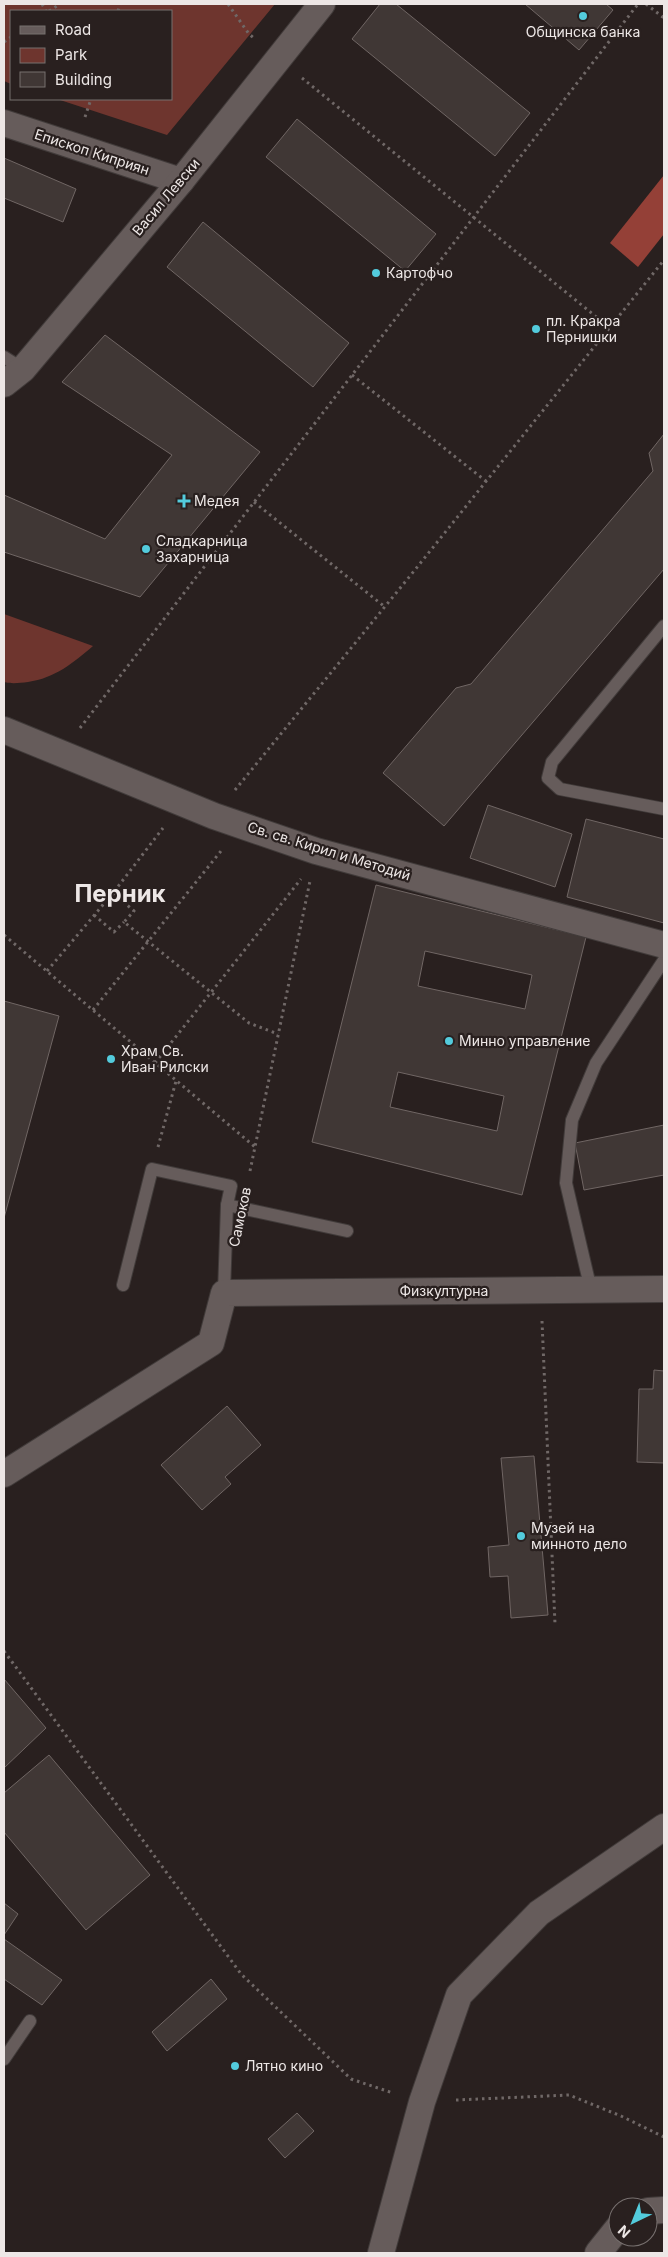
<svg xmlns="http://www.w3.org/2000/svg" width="668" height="2257" viewBox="0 0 668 2257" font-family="Inter,sans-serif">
  <rect width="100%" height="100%" fill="#29201f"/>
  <g fill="#6e352e">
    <polygon points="4,4 275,4 167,135 57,99 171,99 171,11 11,11 11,84 4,81"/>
    <path d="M4,614L93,646C73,663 55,678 28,682C19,683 12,684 4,682Z"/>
  </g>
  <polygon fill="#944037" points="664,175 664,234 638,267 610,243"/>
  <g fill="#403735" stroke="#706664" fill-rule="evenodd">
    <polygon points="380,4 396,4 530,113 495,156 352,39"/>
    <polygon points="525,4 606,4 613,10 579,50"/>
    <polygon points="297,119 436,234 405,271 266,157"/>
    <polygon points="4,158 76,189 63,222 4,198"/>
    <polygon points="203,222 349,343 313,387 167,267"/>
    <polygon points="105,335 260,452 140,597 4,552 4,495 105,539 172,455 62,382"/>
    <polygon points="664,434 664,569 444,826 383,773 456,688 471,684 653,471 649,453"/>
    <polygon points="488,805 572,834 555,887 470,858"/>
    <polygon points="586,819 664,839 664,923 567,897"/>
    <path d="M376,885L586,937L522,1195L312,1142ZM425,951L532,975L525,1009L418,986ZM398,1072L504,1096L497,1131L390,1107Z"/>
    <polygon points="4,1001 59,1016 4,1218"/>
    <polygon points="664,1125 664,1175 584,1190 575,1143"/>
    <polygon points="654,1370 664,1371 664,1463 637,1462 639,1389 653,1389"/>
    <polygon points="227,1406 261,1445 225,1477 231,1484 202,1510 161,1465"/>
    <polygon points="534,1456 548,1615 511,1618 508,1576 490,1577 488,1547 509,1545 501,1458"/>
    <polygon points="4,1679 46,1728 4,1768"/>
    <polygon points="49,1755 150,1875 86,1930 4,1832 4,1793"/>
    <polygon points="4,1903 18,1914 4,1935"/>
    <polygon points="4,1939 62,1980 42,2005 4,1979"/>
    <polygon points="211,1979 227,1999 167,2051 152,2032"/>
    <polygon points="297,2113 314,2131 285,2158 268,2139"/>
  </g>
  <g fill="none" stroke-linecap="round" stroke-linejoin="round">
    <defs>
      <g id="service">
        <polyline points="4,357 23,369"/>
        <polyline points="664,626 552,762 548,778 560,789 664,809"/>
        <polyline points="227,1205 347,1231"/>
        <polyline points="123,1285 152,1169 231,1186 227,1205 224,1293"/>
        <polyline points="591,1290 566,1183 572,1120 596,1063 664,960"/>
        <polyline points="4,2059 30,2021"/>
      </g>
      <g id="minor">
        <polyline points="4,123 181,181"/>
        <polyline points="4,384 23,369 181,181 322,4"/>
        <polyline points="4,730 214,816 316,851 664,945"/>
        <polyline points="4,1474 211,1343 224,1293 664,1289"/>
        <polyline points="648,2211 664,2210"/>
        <polyline points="381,2253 422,2102 459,1995 539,1913 664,1827"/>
        <polyline points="598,2253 618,2228"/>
      </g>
    </defs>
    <use href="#service" stroke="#413b3a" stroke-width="14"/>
    <use href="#minor" stroke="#413b3a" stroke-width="28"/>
    <g stroke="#706867" stroke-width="3" stroke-dasharray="2.5 4" stroke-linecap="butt">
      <polyline points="42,4 46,11"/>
      <polyline points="228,4 249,34 255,39"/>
      <polyline points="646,4 664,18"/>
      <polyline points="49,11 60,4"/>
      <polyline points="118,11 120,4"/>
      <polyline points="4,42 11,37"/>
      <polyline points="302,78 610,328"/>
      <polyline points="85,117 91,99"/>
      <polyline points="352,375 487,482"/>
      <polyline points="254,502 385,607"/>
      <polyline points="80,728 638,4"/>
      <polyline points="235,790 410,576 664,260"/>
      <polyline points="113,893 134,911 124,922 249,1023 278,1034"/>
      <polyline points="94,915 114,932 124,922"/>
      <polyline points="4,935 255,1147"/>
      <polyline points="47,971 113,893 163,828"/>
      <polyline points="93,1010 221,851"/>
      <polyline points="155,1063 301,879"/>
      <polyline points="158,1147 176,1081"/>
      <polyline points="250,1171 310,881"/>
      <polyline points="542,1321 555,1624"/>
      <polyline points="4,1651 241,1974 351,2079 393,2093"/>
      <polyline points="456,2100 569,2095 621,2116 664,2137"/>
    </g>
    <use href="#service" stroke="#665c5b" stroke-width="12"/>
    <use href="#minor" stroke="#665c5b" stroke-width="26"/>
  </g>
  <g fill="#53cbdc" stroke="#29201f" stroke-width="2">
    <circle cx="583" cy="16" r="5"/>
    <circle cx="376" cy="273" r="5"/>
    <circle cx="536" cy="329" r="5"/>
    <path d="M181.5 493.5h5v5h5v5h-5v5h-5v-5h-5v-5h5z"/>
    <circle cx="146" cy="549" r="5"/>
    <circle cx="449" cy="1041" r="5"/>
    <circle cx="111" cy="1059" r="5"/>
    <circle cx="521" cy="1536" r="5"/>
    <circle cx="235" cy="2066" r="5"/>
  </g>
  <g text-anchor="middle" stroke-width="4.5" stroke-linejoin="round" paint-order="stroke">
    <g font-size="14" fill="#ede7e6" stroke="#29201f" text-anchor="start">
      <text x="583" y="37" text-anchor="middle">Общинска банка</text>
      <text x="386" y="278">Картофчо</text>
      <text x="546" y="326">пл. Кракра<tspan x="546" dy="16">Пернишки</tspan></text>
      <text x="194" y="506">Медея</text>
      <text x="156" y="546">Сладкарница<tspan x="156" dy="16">Захарница</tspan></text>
      <text x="459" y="1046">Минно управление</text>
      <text x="121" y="1056">Храм Св.<tspan x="121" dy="16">Иван Рилски</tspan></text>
      <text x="531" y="1533">Музей на<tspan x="531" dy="16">минното дело</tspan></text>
      <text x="245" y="2071">Лятно кино</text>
    </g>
    <g font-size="14" fill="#ede7e6" stroke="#29201f">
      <text transform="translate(92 152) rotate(18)" y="5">Епископ Киприян</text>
      <text transform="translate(166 197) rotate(-50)" y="5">Васил Левски</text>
      <text transform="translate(329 851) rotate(17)" y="5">Св. св. Кирил и Методий</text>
      <text transform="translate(240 1217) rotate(-78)" y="5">Самоков</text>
      <text x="444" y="1296">Физкултурна</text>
    </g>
    <g font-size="24" font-weight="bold" fill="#ede7e6" stroke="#29201f">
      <text x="120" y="902">Перник</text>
    </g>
  </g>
  <rect width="668" height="2257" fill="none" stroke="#ede7e6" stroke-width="10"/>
  <rect x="10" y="10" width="162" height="90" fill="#29201f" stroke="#77706f"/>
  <rect x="20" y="26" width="25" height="8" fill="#665c5b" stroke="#77706f"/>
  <text x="55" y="35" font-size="15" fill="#ede7e6">Road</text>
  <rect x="20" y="48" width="25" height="15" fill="#6e352e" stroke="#77706f"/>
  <text x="55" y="60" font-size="15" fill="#ede7e6">Park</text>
  <rect x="20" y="72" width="25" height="15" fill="#403735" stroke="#77706f"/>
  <text x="55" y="85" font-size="15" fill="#ede7e6">Building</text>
  <g transform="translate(633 2222) rotate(223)"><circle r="24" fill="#29201f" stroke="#77706f"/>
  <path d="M0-4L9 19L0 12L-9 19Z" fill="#53cbdc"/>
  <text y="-8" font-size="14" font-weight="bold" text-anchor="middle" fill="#ede7e6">N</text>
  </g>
</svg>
